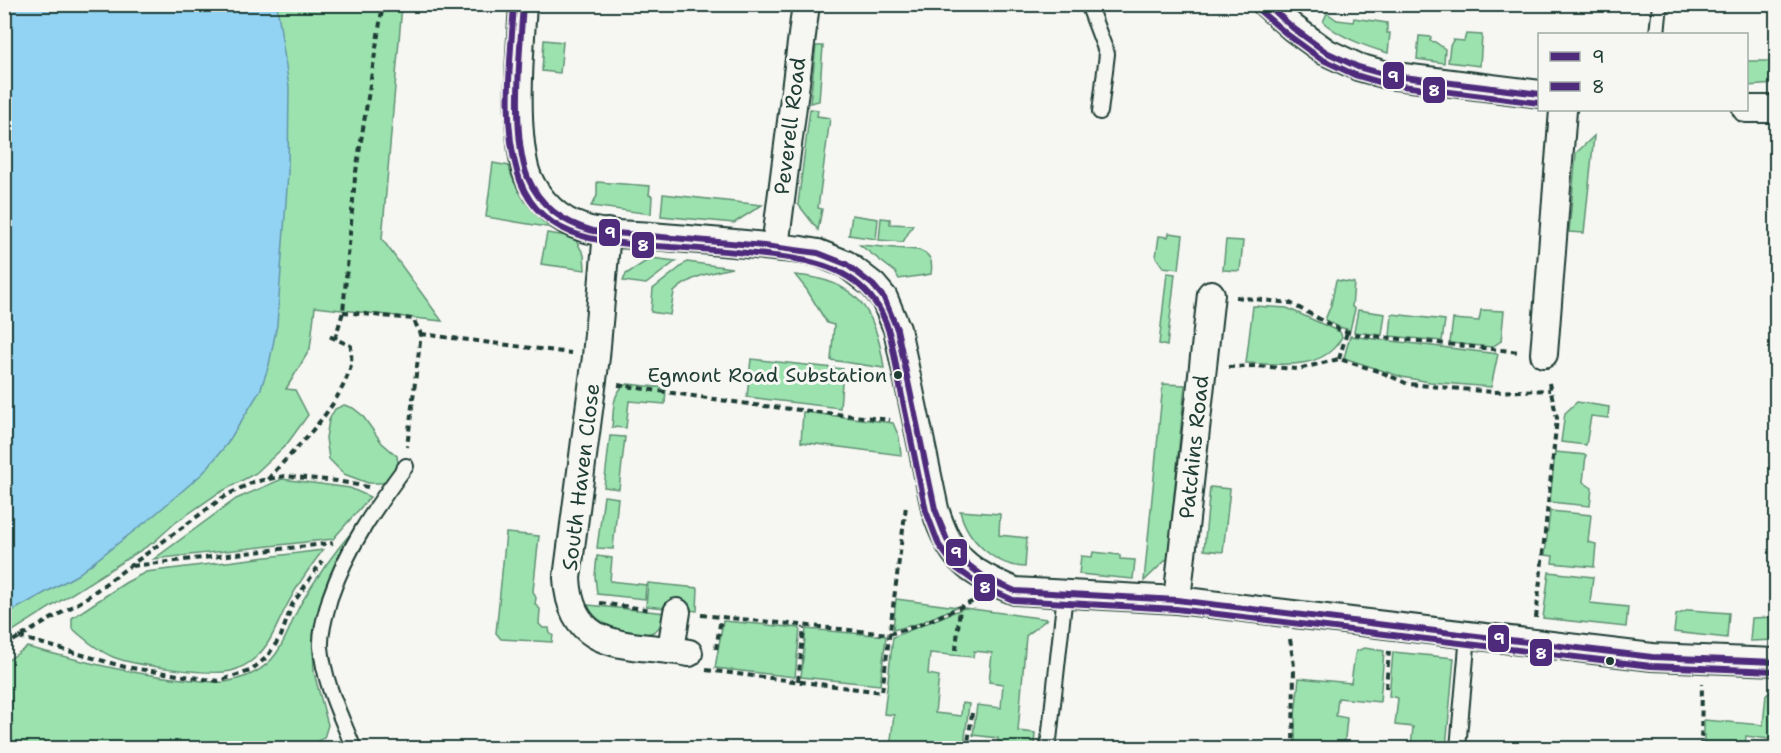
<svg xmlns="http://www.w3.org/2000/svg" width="1781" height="753" viewBox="0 0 1781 753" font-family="'Shantell Sans',sans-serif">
  <rect width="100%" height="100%" fill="#f6f6f2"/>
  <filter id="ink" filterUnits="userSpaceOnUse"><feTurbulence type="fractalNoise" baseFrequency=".0167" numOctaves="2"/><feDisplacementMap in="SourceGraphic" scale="12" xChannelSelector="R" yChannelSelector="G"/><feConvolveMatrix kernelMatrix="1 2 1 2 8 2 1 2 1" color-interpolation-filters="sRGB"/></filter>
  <g filter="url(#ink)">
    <g fill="#9ce2af" stroke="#5e9072" stroke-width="1.5">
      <polygon points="5,5 402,5 382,239 442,321 315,307 310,349 286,389 295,390 308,415 287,444 256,473 217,494 175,523 154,542 5,636"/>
      <path d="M1327,13L1337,20L1353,22L1354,18L1387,23V33H1390L1388,53C1367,47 1340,37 1323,22Z"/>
      <polygon points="1466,34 1482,35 1480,66 1448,62 1450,46 1453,40 1464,41"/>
      <polygon points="1419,36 1431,37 1430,41 1435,42 1445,49 1444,63 1417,59"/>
      <polygon points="544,40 563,42 560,73 542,71"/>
      <polygon points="816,46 823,46 819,101 810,103"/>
      <polygon points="1746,61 1776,61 1776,84 1747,86"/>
      <polygon points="810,109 818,110 817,116 830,118 818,208 822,209 818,230 798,204"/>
      <polygon points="1594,136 1584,233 1569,232 1576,153"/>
      <path d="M493,163L509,166C514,194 538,213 559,229L486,217Z"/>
      <polygon points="597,182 650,186 649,195 652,196 651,214 591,206 597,196"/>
      <polygon points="663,194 762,205 734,223 661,216"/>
      <polygon points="852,215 878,219 876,239 849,235"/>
      <polygon points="881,218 890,219 890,224 913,225 903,242 879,240"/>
      <polygon points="547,233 574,237 584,255 585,270 541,264"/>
      <polygon points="1169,233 1183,235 1179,269 1163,267 1156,257 1159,236 1168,237"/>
      <polygon points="1226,240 1243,241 1240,271 1223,270"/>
      <path d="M860,245L918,250C931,254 933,261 931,274L899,279L895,272Z"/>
      <polygon points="651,258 676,261 646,284 623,281 626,274"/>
      <path d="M687,262L732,268C710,273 691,276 674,292L670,315L651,312L653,289Z"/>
      <polygon points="1167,273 1175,274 1167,346 1159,344"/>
      <path d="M795,275C857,280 876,309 884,368L831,360L834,325L827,323L807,290Z"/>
      <polygon points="1336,280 1354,283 1352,307 1355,309 1350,330 1339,327 1325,320 1331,305"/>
      <path d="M1253,306L1287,308L1340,332L1342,337C1323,372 1280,364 1246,363Z"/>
      <polygon points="1358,310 1385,314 1382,335 1354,332"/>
      <polygon points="1481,310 1504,311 1501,341 1492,347 1450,343 1453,319 1479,321"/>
      <polygon points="1392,314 1445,320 1442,341 1390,336"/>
      <polygon points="1350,336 1498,354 1491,387 1430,382 1402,377 1344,358"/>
      <polygon points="751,359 843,369 840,408 747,397"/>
      <path d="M628,384L666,388L665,404L629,401L626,428L612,427C614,412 611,390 628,384Z"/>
      <polygon points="1163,384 1185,385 1168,558 1144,581"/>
      <polygon points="1577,402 1609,407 1608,418 1591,416 1586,445 1561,442 1565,413"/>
      <polygon points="344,405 353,408 362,415 382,443 397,456 398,464 395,472 384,483 368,483 344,474 329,459 326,438 329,420 335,409"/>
      <polygon points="803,412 893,423 899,437 901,455 801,442"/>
      <polygon points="610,436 625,437 619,489 604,487"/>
      <polygon points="1555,452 1586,455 1583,482 1592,488 1590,506 1550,502"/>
      <polygon points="282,479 350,488 370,497 333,539 154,559 236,499"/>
      <polygon points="1210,487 1230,489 1223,552 1204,550"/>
      <polygon points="604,496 618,498 613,549 597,548"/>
      <path d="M960,511L1000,514L999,535L1027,538L1025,567C995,566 967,540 960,511Z"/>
      <polygon points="1550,511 1591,515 1588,542 1596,544 1594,567 1552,563 1553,556 1545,555"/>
      <polygon points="506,533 539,536 533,591 536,598 535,604 540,609 539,624 543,628 549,628 550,634 553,635 552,642 501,639 496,633"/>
      <path d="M350,534L319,609L313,644L314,673L328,725L324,738L318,741L317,748H5L4,663L27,647C81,661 136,676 193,680C203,681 215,683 225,682C245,678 263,672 276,654C286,640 292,621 300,605C315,580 331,556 350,534Z"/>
      <path d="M323,550C309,568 296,587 286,607C276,626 271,644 255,658C250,663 239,669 231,671C210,676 133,665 113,657C97,650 84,639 72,628V618L125,583L146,572Z"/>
      <polygon points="1093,552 1120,555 1120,559 1135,560 1133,579 1079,574 1081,556 1092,557"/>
      <polygon points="597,556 612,558 610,581 646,585 645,599 597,594 595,576"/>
      <polygon points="1549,572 1593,577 1590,603 1628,607 1626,627 1543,618"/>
      <polygon points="648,583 698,588 697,611 646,606"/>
      <polygon points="896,599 957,607 920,623 893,630"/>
      <path d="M588,605L666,613C663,621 661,628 653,632C636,641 593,624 588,605Z"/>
      <polygon points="964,608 1047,619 1026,636 1018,731 1035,733 1034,747 998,744 998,738 973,735 977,705 1001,708 1003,684 989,682 992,653 974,651 973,657 930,653 928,674 939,676 935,713 961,716 962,703 969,704 964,746 988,748 890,748 894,715 884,714 893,637"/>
      <polygon points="1689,610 1729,613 1727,638 1674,632 1676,615"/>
      <polygon points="1776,617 1776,640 1750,641 1752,618"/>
      <polygon points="723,621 800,628 795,677 715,668"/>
      <polygon points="806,629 886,636 880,685 801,677"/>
      <polygon points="1364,648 1384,651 1380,702 1338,698 1336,716 1347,718 1344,748 1295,748 1295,716 1299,678 1351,683 1355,654 1357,651"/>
      <polygon points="1393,652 1454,658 1446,748 1411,748 1413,727 1395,725 1398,698 1389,696"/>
      <polygon points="1776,689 1776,740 1746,736 1745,748 1704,748 1704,720 1763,725 1766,695"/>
    </g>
    <polygon fill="#92d2f3" stroke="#6496a7" stroke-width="1.5" points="5,4 277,5 289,87 288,174 277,325 269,365 260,391 227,444 203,473 152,517 77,575 5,615"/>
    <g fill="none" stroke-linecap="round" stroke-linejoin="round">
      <defs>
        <g id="service">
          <polyline points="1088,4 1107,54 1100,112"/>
          <polyline points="1657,34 1660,4"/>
          <polyline points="1049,740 1065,594"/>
          <path d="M352,744C339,712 324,682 321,647C320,631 326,613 330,598C347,548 375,508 406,466"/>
          <polyline points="1458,748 1468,635"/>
        </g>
        <g id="minor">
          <path d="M523,4C520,55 514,119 525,168C531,191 552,216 575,225C598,235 626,234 651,236C701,240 751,244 801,250L818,253L846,264L873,285L884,298L897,329L935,509C950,558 967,572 1015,591L1177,600L1652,657L1776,662"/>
          <polyline points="1266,4 1293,28 1326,52 1358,67 1387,75 1540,94"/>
          <polyline points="1746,109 1776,109"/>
          <path d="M607,232L596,357L567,578C571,656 632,642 689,653"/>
          <polyline points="775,247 806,4"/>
          <polyline points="1544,354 1563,110"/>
          <polyline points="1177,600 1211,294"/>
          <polyline points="671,649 677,612"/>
        </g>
      </defs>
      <use href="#service" stroke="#1f3d34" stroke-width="18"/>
      <use href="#minor" stroke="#1f3d34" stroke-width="30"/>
      <g stroke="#1f3d34" stroke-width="4" stroke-dasharray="6 4.5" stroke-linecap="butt">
        <polyline points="993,4 995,4"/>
        <polyline points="1236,297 1290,303 1338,329 1354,334 1520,352"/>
        <polyline points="343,312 413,319 421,334 407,447"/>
        <polyline points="421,334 571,353"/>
        <polyline points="335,339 343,312 355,178 383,4"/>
        <polyline points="1339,359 1347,332"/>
        <polyline points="1228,367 1256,366 1298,369 1339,359 1381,372 1408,384 1493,392 1550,390"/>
        <polyline points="618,385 755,405 890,420"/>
        <path d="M268,479C297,446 336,412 350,369C352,362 351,353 351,346L329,336"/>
        <polyline points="132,566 333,543"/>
        <polyline points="600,603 652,610"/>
        <polyline points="701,615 889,634 917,626 974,601"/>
        <polyline points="1536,618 1557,418 1548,379"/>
        <polyline points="19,637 125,667 218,681 250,671 267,657 281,636 292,605 322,561"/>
        <polyline points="1290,639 1294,666 1293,748"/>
        <polyline points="4,646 82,601 225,496 253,482 285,476 337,481 368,487"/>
        <polyline points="716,649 721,618"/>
        <polyline points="956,650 960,607"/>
        <polyline points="706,670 882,692 906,506"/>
        <polyline points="798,681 804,627"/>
        <polyline points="1386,688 1389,651"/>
        <polyline points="972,713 968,743 1022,748"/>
        <polyline points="1701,748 1702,684"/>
      </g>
      <use href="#service" stroke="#f6f6f2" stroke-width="14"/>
      <use href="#minor" stroke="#f6f6f2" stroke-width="26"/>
      <defs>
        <g id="bus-1">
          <path d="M523,4C520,51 511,136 528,178C540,206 564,223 593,231L764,246L818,253L846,264L873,285L884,298L897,329L935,509L947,540L963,561L984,577L1015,591L1177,600L1652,657L1776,662"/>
          <polyline points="1267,4 1293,28 1326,52 1358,67 1387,75 1540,94"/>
        </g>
        <g id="bus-2">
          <path d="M514,4C511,57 502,120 517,171C537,245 610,242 671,247C705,249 740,252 774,256C812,260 850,268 874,301C891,322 894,356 899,382C908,425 917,468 926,511L939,545L956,568L980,585L1013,600L1176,609L1651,666L1776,671"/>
          <polyline points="1260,11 1288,35 1321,59 1355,75 1386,84 1539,103"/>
        </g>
      </defs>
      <use href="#bus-1" stroke="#f6f6f2" stroke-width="10"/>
      <use href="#bus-2" stroke="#f6f6f2" stroke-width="10"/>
      <use href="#bus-1" stroke="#4e2b7b" stroke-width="6"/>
      <use href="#bus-2" stroke="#4e2b7b" stroke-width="6"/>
    </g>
  </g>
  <g fill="#1f3d34" stroke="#f6f6f2" stroke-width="2">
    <circle cx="898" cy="375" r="5"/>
    <circle cx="1610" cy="661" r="5"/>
  </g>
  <g text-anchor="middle" stroke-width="6" stroke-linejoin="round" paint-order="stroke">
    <g font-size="20" fill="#1f3d34" stroke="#f6f6f2" text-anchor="end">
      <text x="887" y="382">Egmont Road Substation</text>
    </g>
    <g font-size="21" fill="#1f3d34" stroke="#f6f6f2">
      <text transform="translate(790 126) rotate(-83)" y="7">Peverell Road</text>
      <text transform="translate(1194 447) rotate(-84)" y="7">Patchins Road</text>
      <text transform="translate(581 477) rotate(-83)" y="7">South Haven Close</text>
    </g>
  </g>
  <g stroke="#f6f6f2" stroke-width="2">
    <rect x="1382" y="61" width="23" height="29" rx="6" fill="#4e2b7b"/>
    <rect x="1422" y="76" width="24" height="28" rx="6" fill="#4e2b7b"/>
    <rect x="598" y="218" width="23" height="29" rx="6" fill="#4e2b7b"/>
    <rect x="631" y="231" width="24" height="28" rx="6" fill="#4e2b7b"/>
    <rect x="945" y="538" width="23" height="29" rx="6" fill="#4e2b7b"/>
    <rect x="973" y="573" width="23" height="29" rx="6" fill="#4e2b7b"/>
    <rect x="1487" y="624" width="23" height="29" rx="6" fill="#4e2b7b"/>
    <rect x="1529" y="638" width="24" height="29" rx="6" fill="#4e2b7b"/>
  </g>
  <g font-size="16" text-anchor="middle" font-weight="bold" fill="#fff">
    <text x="1393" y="82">9</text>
    <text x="1434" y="96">8</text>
    <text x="610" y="238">9</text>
    <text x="643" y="251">8</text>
    <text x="956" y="558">9</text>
    <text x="985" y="593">8</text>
    <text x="1499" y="644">9</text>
    <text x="1541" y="659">8</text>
  </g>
  <rect width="1781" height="753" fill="none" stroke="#f6f6f2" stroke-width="24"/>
  <rect x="12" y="12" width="1757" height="729" fill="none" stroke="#1f3d34" stroke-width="2" filter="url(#ink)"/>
  <rect x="1538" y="33" width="210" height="78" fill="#f6f6f2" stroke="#a0aca6" stroke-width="1.5"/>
  <rect x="1550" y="52" width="30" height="9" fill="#4e2b7b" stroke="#a0aca6" stroke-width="1.5"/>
  <text x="1592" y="63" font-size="18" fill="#1f3d34">9</text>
  <rect x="1550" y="82" width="30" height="9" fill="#4e2b7b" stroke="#a0aca6" stroke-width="1.5"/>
  <text x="1592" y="93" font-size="18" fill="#1f3d34">8</text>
</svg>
